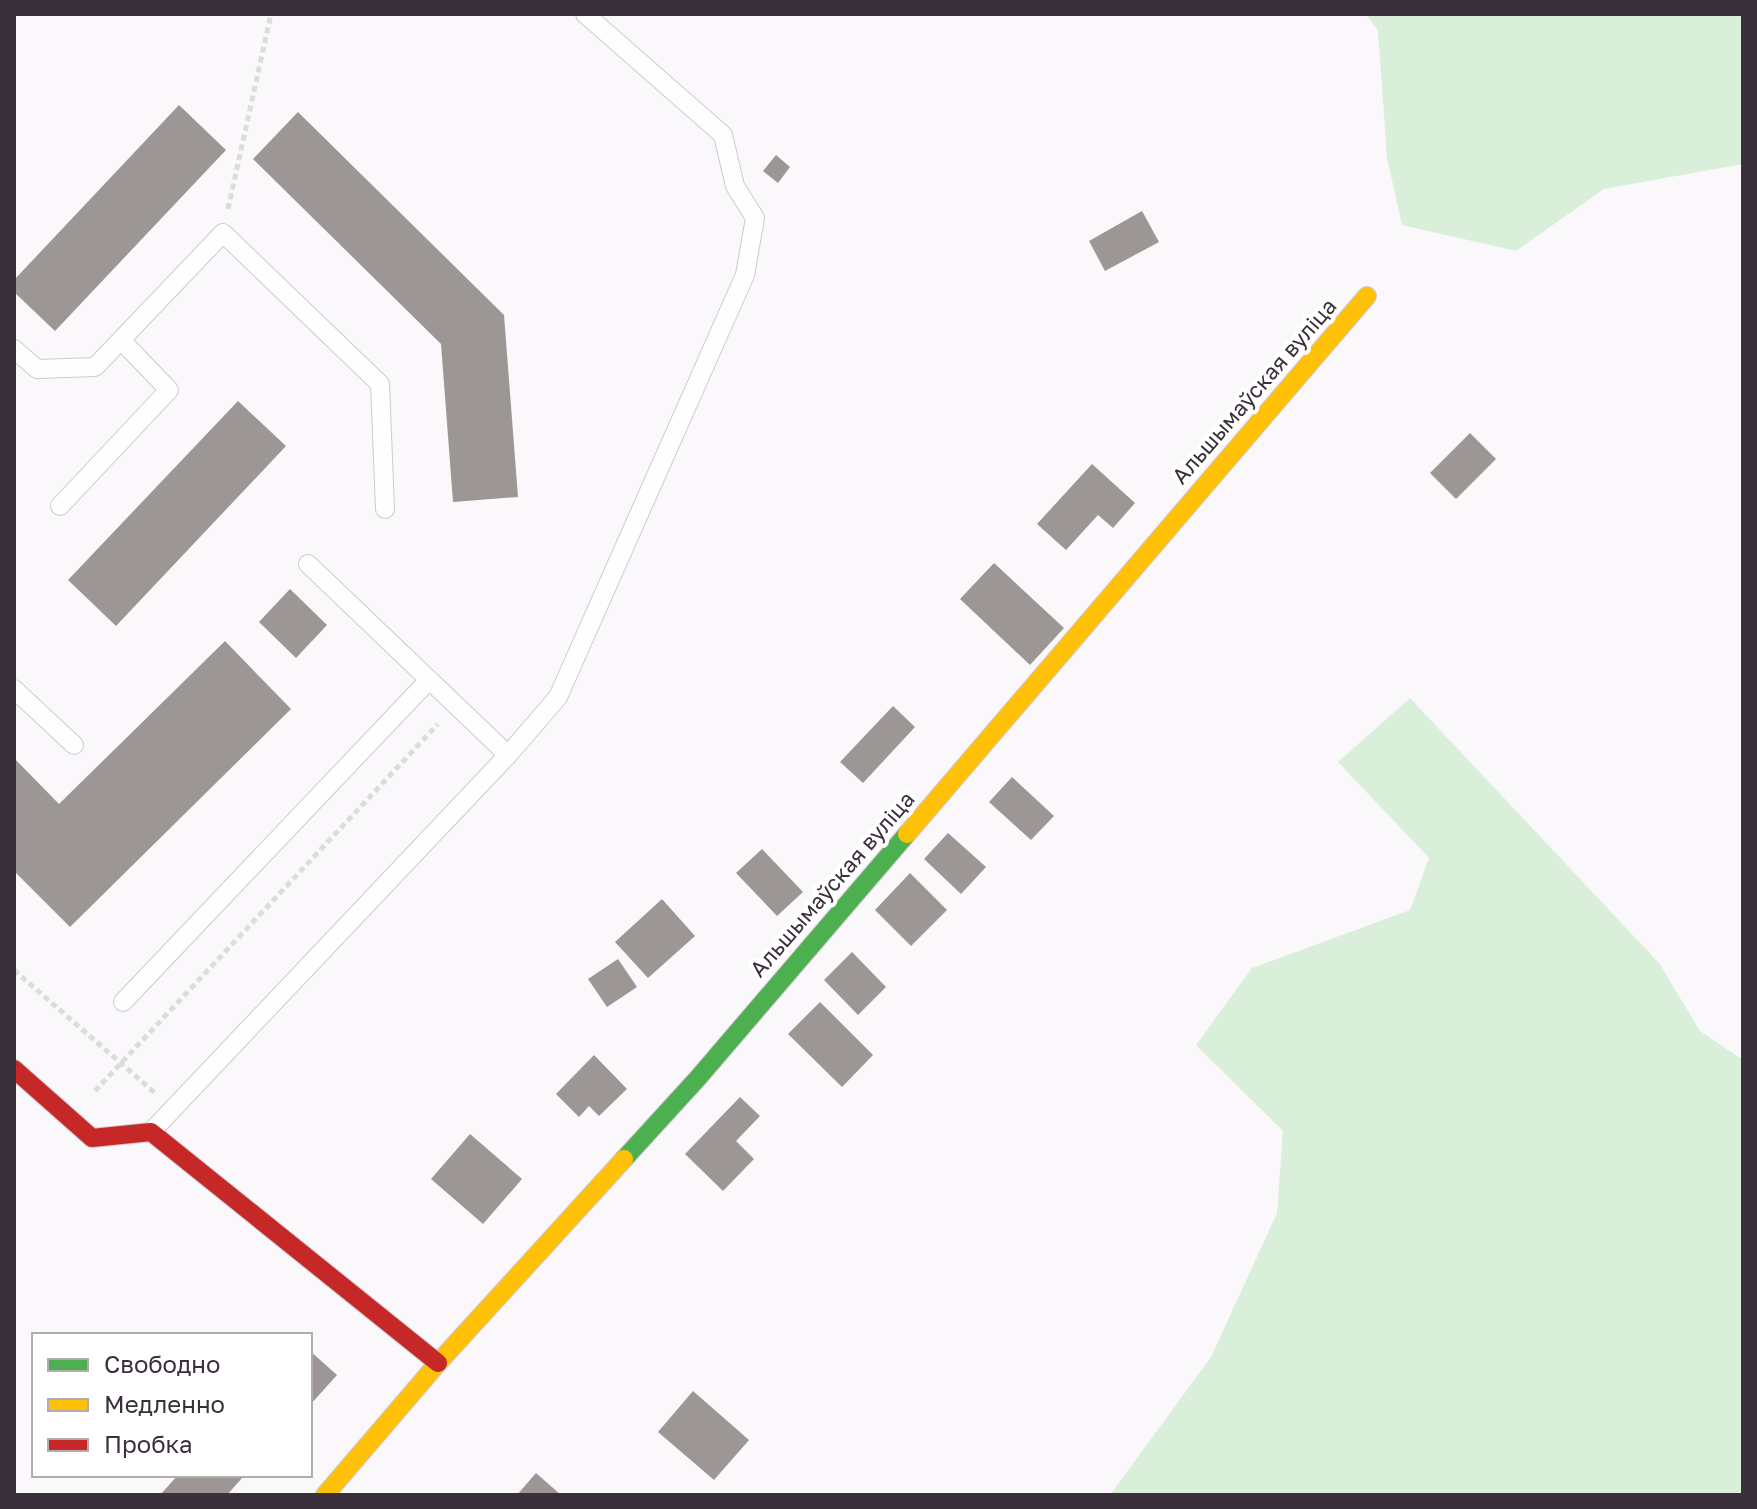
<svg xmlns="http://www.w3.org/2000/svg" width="1757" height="1509" viewBox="0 0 1757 1509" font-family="'Golos Text',sans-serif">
  <rect width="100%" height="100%" fill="#fbf8fc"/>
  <g fill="#d9efda">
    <polygon points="1366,14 1743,14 1743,164 1604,189 1516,251 1402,225 1387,158 1378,31"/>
    <polygon points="1410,698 1659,963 1700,1031 1743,1060 1743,1495 1110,1495 1211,1357 1277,1213 1283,1131 1196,1045 1252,968 1410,910 1429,858 1338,762"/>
  </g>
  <g fill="#9c9794">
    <polygon points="179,105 226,150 55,331 14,292 14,280"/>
    <polygon points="298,112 504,315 518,497 453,502 441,344 253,159"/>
    <polygon points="776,155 790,167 778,183 763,171"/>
    <polygon points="1142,211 1159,242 1105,271 1089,241"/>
    <polygon points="238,401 286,446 116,626 68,580"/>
    <polygon points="1470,433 1496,459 1456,499 1430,473"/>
    <polygon points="1092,464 1135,503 1113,528 1098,515 1066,550 1037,524"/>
    <polygon points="994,563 1064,628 1030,665 960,599"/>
    <polygon points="290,589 327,625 296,658 259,622"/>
    <polygon points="225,641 291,709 70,927 14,871 14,758 59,804"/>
    <polygon points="893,706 915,727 863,783 840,762"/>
    <polygon points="1012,777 1054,816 1031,840 989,802"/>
    <polygon points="948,833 986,867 961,894 924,859"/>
    <polygon points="762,849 803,892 777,916 736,873"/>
    <polygon points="910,873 947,910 911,946 875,910"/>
    <polygon points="662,899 695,936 648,978 615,942"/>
    <polygon points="852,952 886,987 858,1015 824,980"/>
    <polygon points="618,959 637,987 607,1007 588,979"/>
    <polygon points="820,1002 873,1055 842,1087 788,1034"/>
    <polygon points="594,1055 627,1089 599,1116 589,1106 579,1117 556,1094"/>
    <polygon points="740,1097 760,1116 736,1141 754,1159 723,1191 685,1154"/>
    <polygon points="470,1134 522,1179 483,1224 431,1179"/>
    <polygon points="310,1351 337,1375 310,1405"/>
    <polygon points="693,1391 749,1440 714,1480 658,1432"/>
    <polygon points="536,1473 561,1495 517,1495"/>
    <polygon points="178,1475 239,1475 242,1478 227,1495 160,1495"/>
  </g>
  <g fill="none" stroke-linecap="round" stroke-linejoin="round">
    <defs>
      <g id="lane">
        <polyline points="14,349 37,369 95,367 223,233 380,384 385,509"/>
        <polyline points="60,506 169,390 121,340"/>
        <polyline points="308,564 508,755"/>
        <polyline points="14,689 74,745"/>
        <polyline points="123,1002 429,680"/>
        <polyline points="151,1132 508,755 558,697 745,275 755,218 735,186 723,135 585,14"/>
      </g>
      <polyline id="fast" points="624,1159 698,1078 907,834"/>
      <g id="slow">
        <polyline points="907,834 1367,296"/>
        <polyline points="325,1495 438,1363 624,1159"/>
      </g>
      <polyline id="jam" points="14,1069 92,1138 151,1132 438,1363"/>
    </defs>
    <use href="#lane" stroke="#cfc9d0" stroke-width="20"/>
    <use href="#fast" stroke="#cfc9d0" stroke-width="20"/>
    <use href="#slow" stroke="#cfc9d0" stroke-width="20"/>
    <use href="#jam" stroke="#cfc9d0" stroke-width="20"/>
    <g stroke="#dddcdd" stroke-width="5" stroke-dasharray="6 4" stroke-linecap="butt">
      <polyline points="228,209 271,14"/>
      <polyline points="14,970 155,1093"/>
      <polyline points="95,1091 438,724"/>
    </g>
    <use href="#lane" stroke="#fefeff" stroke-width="18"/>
    <use href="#fast" stroke="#4caf50" stroke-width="18"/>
    <use href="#slow" stroke="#ffc107" stroke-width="18"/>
    <use href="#jam" stroke="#c62828" stroke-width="18"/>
  </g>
  <g text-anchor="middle" stroke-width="8" stroke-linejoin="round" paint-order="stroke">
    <g font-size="22" fill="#3a303b" stroke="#fff">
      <text transform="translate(1254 391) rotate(-49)" y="8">Альшымаўская вуліца</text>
      <text transform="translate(832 884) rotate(-49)" y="8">Альшымаўская вуліца</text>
    </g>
  </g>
  <rect width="1757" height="1509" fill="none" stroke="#3a303b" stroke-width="32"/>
  <rect x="32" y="1333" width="280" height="144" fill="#ffffff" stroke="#b0acb1" stroke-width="2"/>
  <rect x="48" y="1359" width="40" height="12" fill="#4caf50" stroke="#b0acb1" stroke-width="2"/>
  <text x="104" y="1373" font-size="24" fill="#3a303b">Свободно</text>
  <rect x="48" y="1399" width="40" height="12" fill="#ffc107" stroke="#b0acb1" stroke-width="2"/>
  <text x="104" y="1413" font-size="24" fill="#3a303b">Медленно</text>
  <rect x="48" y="1439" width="40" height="12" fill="#c62828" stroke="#b0acb1" stroke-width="2"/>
  <text x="104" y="1453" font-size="24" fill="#3a303b">Пробка</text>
</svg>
